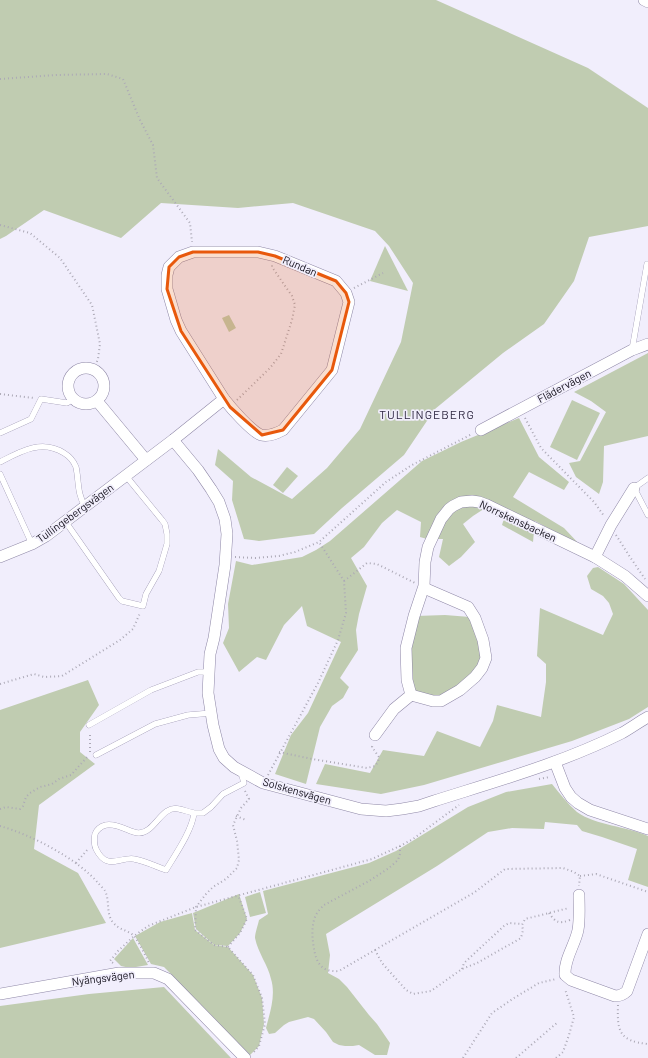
<svg xmlns="http://www.w3.org/2000/svg" width="648" height="1058" viewBox="0 0 648 1058" font-family="Barlow,sans-serif">
  <rect width="100%" height="100%" fill="#f1eefc"/>
  <g fill="#c0ccb1">
    <polygon points="0,0 436,0 588,68 648,108 648,226 589,237 574,281 544,324 503,353 435,409 404,455 342,508 314,534 259,541 244,539 232,500 233,481 215,465 218,449 251,477 292,499 327,468 360,429 401,342 413,283 389,246 375,231 293,203 238,208 161,203 121,238 44,210 6,236 0,239"/>
    <polygon points="385,246 408,291 370,281"/>
    <polygon points="229,315 236,328 229,332 222,318"/>
    <polygon points="648,353 648,436 604,446 603,482 599,494 576,477 569,463 580,461 606,412 591,401 574,392"/>
    <polygon points="572,400 600,413 577,460 550,447"/>
    <polygon points="519,418 539,457 569,482 564,490 529,472 513,497 564,528 581,546 535,521 533,542 502,525 507,509 493,503 473,516 463,524 475,542 461,557 449,566 439,557 443,539 427,539 420,537 421,522 397,510 382,523 364,547 351,558 367,586 359,614 356,630 358,650 340,678 349,687 343,698 332,706 320,727 306,784 275,774 291,735 308,713 341,642 307,626 302,606 284,625 266,660 257,657 239,672 223,643 229,628 228,604 236,561 252,565 302,557 316,550 330,541 422,461 461,442"/>
    <polygon points="287,467 298,476 283,493 273,485"/>
    <polygon points="598,567 624,584 648,610 648,707 629,719 572,741 424,785 381,794 316,784 325,764 370,773 383,750 424,756 437,731 480,747 493,721 497,705 541,717 546,682 546,664 537,656 540,608 603,635 613,614 609,603 603,596 591,589 587,576 593,568"/>
    <polygon points="445,615 470,617 483,653 474,675 441,697 422,696 413,689 409,646 416,616"/>
    <polygon points="88,680 99,705 80,732 80,752 95,764 39,805 34,849 78,873 106,923 0,948 0,710"/>
    <path d="M552,784C560,794 568,804 577,812C597,826 626,826 648,836V887L628,880L637,849L602,837L582,831L577,825L545,822L544,829L512,828L488,832L437,866L326,934L330,955L328,973L339,979L347,987L369,1015L377,1024L390,1043L387,1055H375L359,1045L353,1046H345L339,1045L333,1042L326,1032L314,1019L308,1017L289,1022L284,1025L275,1033L269,1034L266,1028C270,1012 276,995 271,979C268,965 258,953 255,938C255,933 258,925 259,920L268,914L263,891L369,863L396,851L468,807L506,792Z"/>
    <polygon points="260,892 266,913 250,917 245,897"/>
    <polygon points="239,894 247,919 240,933 228,946 214,945 196,929 193,913"/>
    <polygon points="192,913 195,930 214,945 228,947 253,975 262,998 264,1024 259,1046 247,1058 168,979 171,974 164,967 151,964 135,936 160,922"/>
    <polygon points="133,938 148,965 130,968 121,966 114,959"/>
    <polygon points="164,987 231,1058 0,1058 0,1006 89,994"/>
  </g>
  <g fill="none" stroke-linecap="round" stroke-linejoin="round">
    <defs>
      <g id="lane">
        <polyline points="632,350 647,264"/>
        <polyline points="0,433 31,419 41,399 67,403 73,399"/>
        <path d="M0,462C21,451 42,439 64,453C69,456 74,462 76,467C79,481 77,494 85,506"/>
        <polyline points="0,474 32,544"/>
        <polyline points="648,478 634,488 648,515"/>
        <polyline points="65,521 119,598 122,601 143,606 146,594 159,571 167,544 167,534 165,524 162,520 126,476"/>
        <polyline points="89,725 151,690 198,672 209,672"/>
        <polyline points="96,755 155,724 188,715 212,713"/>
        <path d="M194,813C189,812 184,810 179,809C161,805 156,832 139,833C129,833 120,823 106,825C102,826 97,829 95,834C94,838 94,845 96,849C107,871 118,857 134,859C145,861 155,866 166,870C175,855 192,831 194,813H203L211,807L223,794L244,783L241,772"/>
      </g>
      <g id="street">
        <polyline points="644,0 648,2"/>
        <path d="M193,252H258L275,256L336,281L346,293L349,302L332,370L283,430C277,433 269,437 261,435C251,431 231,408 224,399L181,331L176,320L167,289V275L169,267L179,257Z"/>
        <circle cx="86" cy="386" r="18"/>
        <polyline points="97,401 146,460"/>
        <polyline points="481,430 632,350 648,344"/>
        <path d="M173,440L198,470L211,489L219,502L225,519L227,534L225,565L214,638L210,654L208,693L213,725L219,749L224,758L234,767L263,783L361,809L386,811L402,809L419,806L434,801C497,781 562,763 622,733C631,728 639,722 648,717"/>
        <polyline points="0,557 32,544 46,536 173,440 224,399"/>
        <polyline points="595,557 611,525 634,488"/>
        <polyline points="411,695 433,701 441,701 460,690 475,677 482,668 486,658 483,640 475,618 468,607 424,588"/>
        <polyline points="375,735 394,709 411,695 407,680 406,648 414,616 424,586 425,562 428,547 441,519 449,509 453,506 461,502 472,501 479,502 487,505 595,557 625,576 648,596"/>
        <polyline points="555,762 565,788 571,797 578,803 590,810 648,829"/>
        <path d="M579,895C579,906 580,919 578,930C575,945 564,959 565,975L571,980L615,996C620,996 624,994 627,991L648,934"/>
        <polyline points="0,994 119,973 154,973 168,979 245,1058"/>
      </g>
    </defs>
    <use href="#lane" stroke="#8f88a7" stroke-width="6"/>
    <use href="#street" stroke="#8f88a7" stroke-width="12"/>
    <g stroke="#aca9b6" stroke-width="2" stroke-dasharray="1 3" stroke-linecap="butt">
      <polyline points="0,79 56,75 107,74 123,79 140,120 153,145 157,178 190,223 192,242"/>
      <polyline points="0,225 30,233 60,258 92,305 100,344 98,359 94,369"/>
      <polyline points="354,288 383,273"/>
      <polyline points="0,394 34,398"/>
      <polyline points="237,400 270,368 281,354 292,320 295,305 292,296 272,267 272,265"/>
      <polyline points="525,418 541,448 594,502 604,516"/>
      <polyline points="616,535 630,557 645,579"/>
      <polyline points="235,557 255,558 279,556 295,552 319,542 386,482 412,465 472,434"/>
      <polyline points="344,581 367,563 377,564 415,583"/>
      <polyline points="0,684 34,674 44,677 62,676 120,640 133,629 140,613"/>
      <polyline points="90,752 90,732"/>
      <polyline points="279,752 312,759 367,768 375,766 378,762 379,757 372,747 373,744"/>
      <polyline points="268,775 318,683 338,640 346,613 344,581 319,542"/>
      <polyline points="539,779 550,777"/>
      <polyline points="245,791 249,799 241,808 233,825 237,841 239,860 237,868 226,879 213,887 206,894 196,907 195,930 214,945 228,947 253,975 262,998 265,1024 259,1046 253,1053"/>
      <polyline points="0,809 6,807 20,809 23,806 26,797 30,793 40,787 52,784 59,779 71,775 89,755"/>
      <polyline points="236,816 246,820"/>
      <path d="M0,826C32,835 78,859 99,884C101,886 104,889 105,891C110,901 106,912 112,921C118,930 128,930 134,936C138,940 146,957 149,963"/>
      <path d="M400,846V854L398,860L389,868L369,881L324,905C321,908 317,912 315,917C312,925 312,934 313,942C315,958 318,973 339,971L375,950L382,963L406,990L413,994L431,991L462,969L477,963L521,938L523,930L522,925L525,919L569,908"/>
      <polyline points="76,863 88,849"/>
      <polyline points="580,876 596,874 648,892"/>
      <path d="M549,913C556,923 559,924 570,920"/>
      <polyline points="228,947 240,933 247,919 238,895"/>
      <polyline points="375,950 475,892 505,869 563,868 574,872 580,876 579,886"/>
      <polyline points="113,963 110,961 118,951 134,936 148,926 196,907 372,859 400,846 413,839 459,805"/>
      <polyline points="462,969 464,963 504,926 509,923 522,924"/>
      <path d="M618,1005C617,1031 619,1041 648,1044"/>
      <polyline points="463,1058 492,1013 514,998 539,983 556,979"/>
      <polyline points="516,1058 558,1022"/>
      <polyline points="556,1058 563,1052 569,1035 574,1017 565,989"/>
    </g>
    <use href="#lane" stroke="#fff" stroke-width="5.5"/>
    <use href="#street" stroke="#fff" stroke-width="11"/>
  </g>
  <path fill="#e8590c" fill-opacity="0.2" stroke="#e8590c" stroke-width="3" stroke-linejoin="round" d="M193,252H258L275,256L336,281L346,293L349,302L332,370L283,430L262,435L230,407L181,331L167,289L169,267L179,257Z"/>
  <g text-anchor="middle" stroke-width="3.5" stroke-linejoin="round" paint-order="stroke">
    <g font-size="11" fill="#13101b" stroke="#f1eefc">
      <text transform="translate(300 266) rotate(23)" y="4">Rundan</text>
      <text transform="translate(564 386) rotate(-28)" y="4">Flädervägen</text>
      <text transform="translate(75 513) rotate(-36)" y="4">Tullingebergsvägen</text>
      <text transform="translate(518 521) rotate(25)" y="4">Norrskensbacken</text>
      <text transform="translate(297 791) rotate(16)" y="4">Solskensvägen</text>
      <text transform="translate(103 978) rotate(-7)" y="4">Nyängsvägen</text>
    </g>
    <g font-size="12" letter-spacing="1" fill="#2e2741" stroke="#f1eefc">
      <text x="427" y="419">TULLINGEBERG</text>
    </g>
  </g>
</svg>
